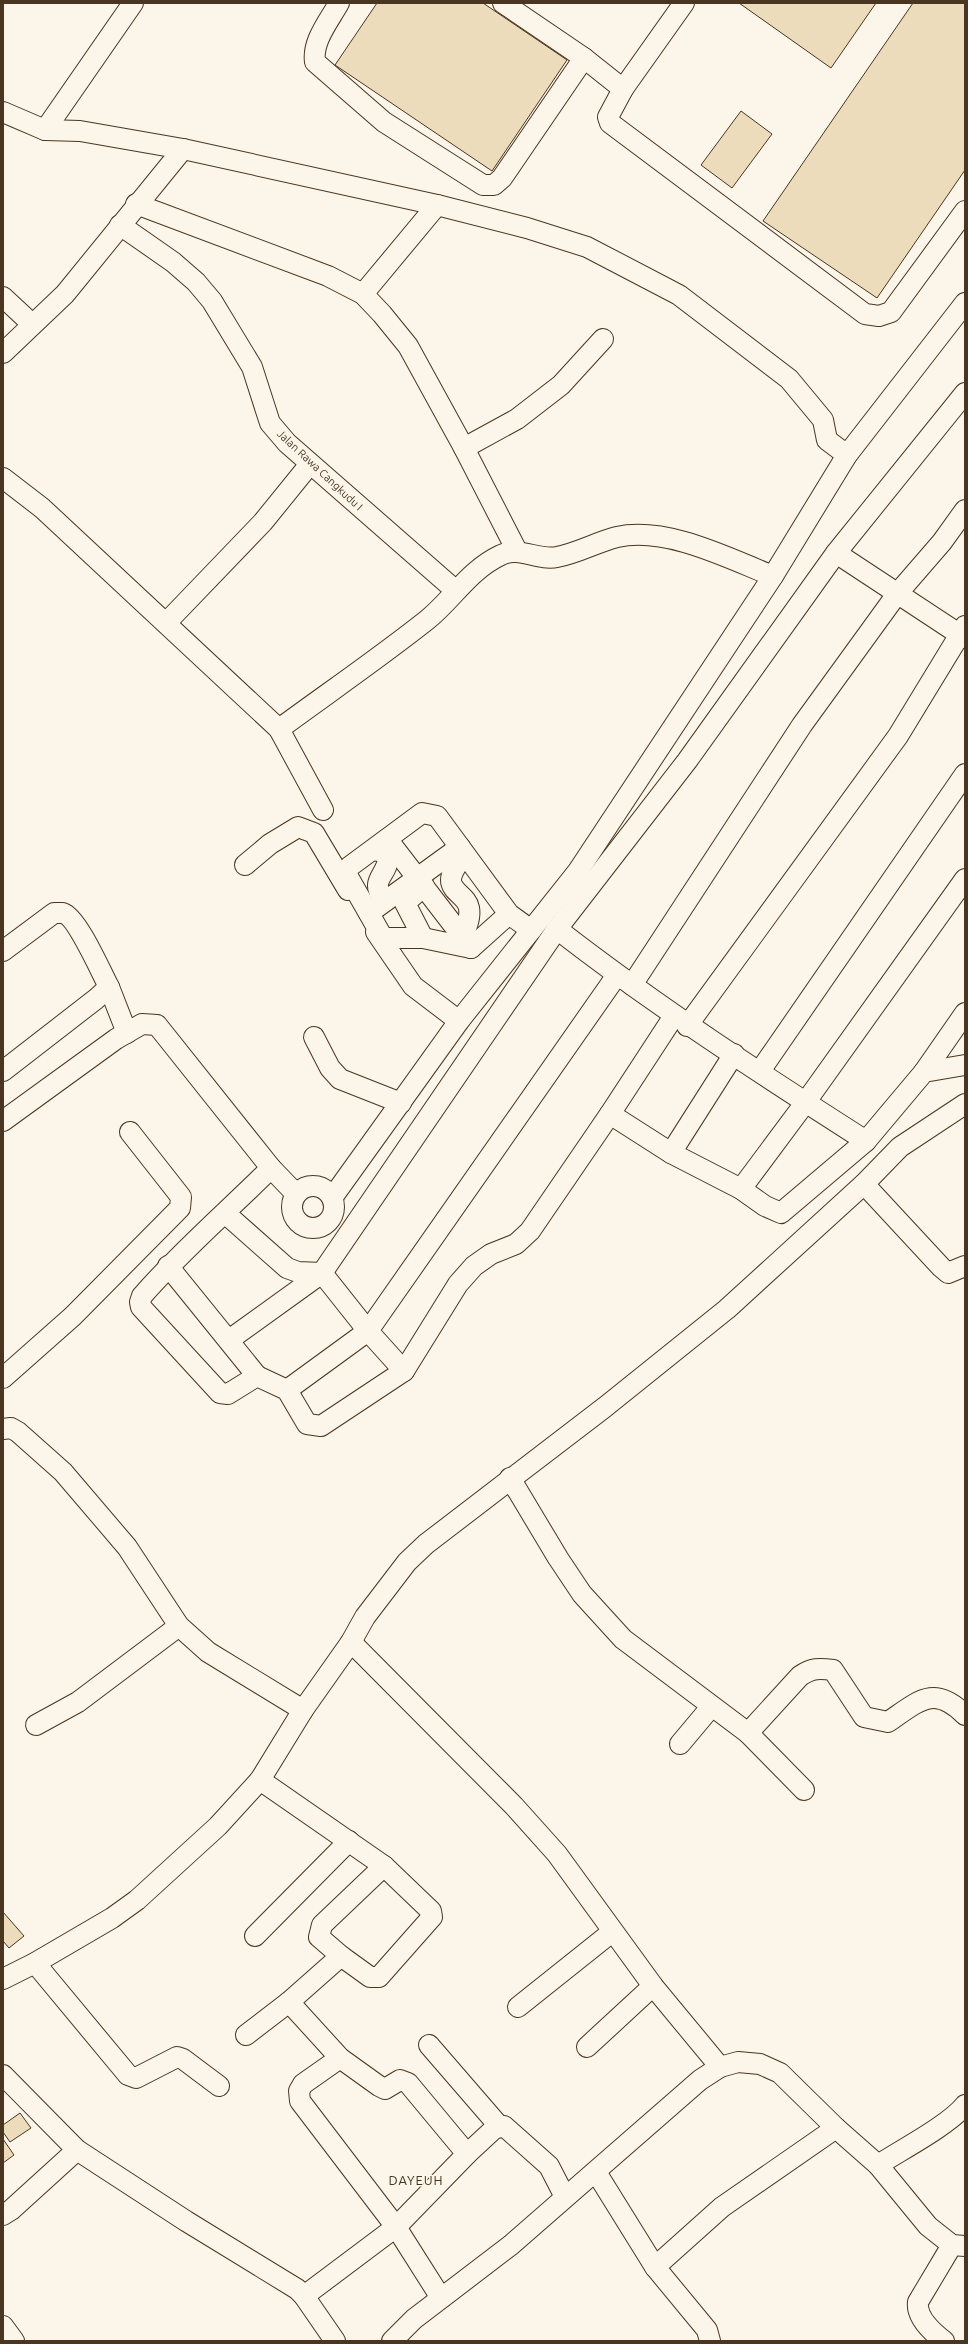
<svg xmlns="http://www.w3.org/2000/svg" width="968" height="2344" viewBox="0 0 968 2344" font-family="Ubuntu,sans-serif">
  <rect width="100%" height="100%" fill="#fbf6e9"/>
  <g fill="#ecdcbc" stroke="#4a3520">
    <polygon points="377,3 483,3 567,60 492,171 335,65"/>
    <polygon points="739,3 876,3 831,68"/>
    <polygon points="913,3 965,3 965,170 877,298 763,221"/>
    <polygon points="741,111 772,134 732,188 701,165"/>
    <polygon points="3,1912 24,1936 9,1948 3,1941"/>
    <polygon points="20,2113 31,2128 10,2142 3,2132 3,2125"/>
    <polygon points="3,2139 14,2155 3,2163"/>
  </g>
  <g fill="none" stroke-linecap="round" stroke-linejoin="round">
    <defs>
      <g id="minor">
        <path d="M339,3C329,21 312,41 315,62L384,122L483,185H494L502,178L584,58"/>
        <polyline points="503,3 584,58 623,89 608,117 610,123 865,314 879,316 891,312 965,211"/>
        <polyline points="623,89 684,3"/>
        <polyline points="3,112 45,130 80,131 183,149 437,205 527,228 587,247 679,295 789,379 823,420 827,440 847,455"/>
        <polyline points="45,130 133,3"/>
        <polyline points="136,204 328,276 363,294 382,314 408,346 464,448 517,551"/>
        <polyline points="120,225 173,262 196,282 212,301 252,367 270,423 287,443 455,590"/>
        <polyline points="363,294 437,205"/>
        <polyline points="3,297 32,324"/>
        <polyline points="3,353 65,294 183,149"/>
        <polyline points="464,448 517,419 561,385 603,339"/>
        <polyline points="3,478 42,508 279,729 323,810"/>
        <polyline points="836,553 965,638"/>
        <polyline points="166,623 263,522 310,464"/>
        <path d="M279,729C328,693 379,658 427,620C453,599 469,570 501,555C519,546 538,561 557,557C578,553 597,542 617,537C666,526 728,558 773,576"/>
        <polyline points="388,840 471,948"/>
        <path d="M374,850L383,852L388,856C389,876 367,879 385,901"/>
        <polyline points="245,865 270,844 298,827 314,833 348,890"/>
        <polyline points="369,913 460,847"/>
        <polyline points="509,914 471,948 423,938 383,938 347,875 349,867 422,813 437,816 509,914 531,930"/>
        <polyline points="557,929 687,761 836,553 965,393"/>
        <polyline points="376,932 413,986 459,1021"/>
        <path d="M463,936C466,928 471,918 469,908C467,896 451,892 451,880C451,871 460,861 464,854"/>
        <polyline points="423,938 405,903 424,886"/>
        <path d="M3,951L54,913C57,913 60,913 63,913C77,917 101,972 109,987L96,999L3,1071"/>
        <polyline points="632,985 802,725 897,594 942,542 965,510"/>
        <polyline points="109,987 127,1033"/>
        <polyline points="687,1026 898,736 965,626"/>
        <polyline points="314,1037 330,1068 340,1079 401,1103"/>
        <polyline points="760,1071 965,774"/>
        <polyline points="924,1072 965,1013"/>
        <polyline points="610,1114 674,1016"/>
        <polyline points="3,1121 116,1039 142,1024 157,1025 271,1168 296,1194"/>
        <polyline points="671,1153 734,1054"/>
        <path d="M271,1168C228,1211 182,1250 142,1296L140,1302L141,1307L220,1393L228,1394L257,1376L287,1390L307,1424L321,1426L404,1371L458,1284L474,1266L491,1254L516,1244L530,1231L610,1114L671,1153L741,1189L765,1206L781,1213L866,1141L924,1072L965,1065"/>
        <polyline points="864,1184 941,1267 948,1273 965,1266"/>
        <circle cx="313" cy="1207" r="21"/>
        <polyline points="741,1189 805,1103 965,879"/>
        <polyline points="332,1198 459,1021 578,871 773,576 847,455 965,303"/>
        <polyline points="226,1214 287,1268 298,1272 322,1273 368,1331 404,1371"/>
        <polyline points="168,1266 257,1376"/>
        <path d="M229,1340L322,1273L557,929C656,1006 761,1074 866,1141"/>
        <polyline points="3,1378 73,1316 180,1208 181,1197 130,1132"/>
        <polyline points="287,1390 368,1331 617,975"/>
        <polyline points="3,1429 11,1428 18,1432 63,1472 127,1547 179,1626 208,1652 303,1710"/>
        <polyline points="510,1478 558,1558 582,1594 623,1639 748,1733 804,1790"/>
        <polyline points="351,1642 514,1806 557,1854 653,1986 720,2067"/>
        <polyline points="36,1725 78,1702 179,1626"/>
        <path d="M748,1733L800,1676C812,1668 819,1668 833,1670L864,1717L888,1722C919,1701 934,1684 965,1715"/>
        <polyline points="680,1744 711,1707"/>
        <polyline points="255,1936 349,1841"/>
        <polyline points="341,1956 370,1977 379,1977 432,1917 431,1911 384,1866"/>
        <polyline points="35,1963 128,2075 136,2078 177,2057 183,2059 219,2086"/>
        <polyline points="3,1979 35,1963 112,1918 137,1900 218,1826 260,1780 303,1710 351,1642 365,1617 407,1562 426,1544 605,1407 727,1309 864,1184 900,1147 965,1104"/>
        <polyline points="289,2002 340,2058 379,2086 385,2089 400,2080 408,2083 467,2154 396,2227 304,2296"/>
        <polyline points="518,2007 612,1932"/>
        <polyline points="246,2035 289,2002 341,1956 319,1937 322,1925 384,1866 260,1780"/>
        <polyline points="429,2045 499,2126"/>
        <polyline points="587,2047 653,1986"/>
        <polyline points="340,2058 303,2084 299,2091 300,2101 396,2227 441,2298"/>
        <polyline points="3,2075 77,2150 186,2221 297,2289 304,2296 335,2341"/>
        <polyline points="467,2154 494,2129 504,2126 549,2166 565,2197"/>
        <path d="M878,2165C901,2150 949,2125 965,2105"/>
        <polyline points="596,2172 655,2267 707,2330 710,2341"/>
        <polyline points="3,2215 11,2210 77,2150"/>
        <polyline points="655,2267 722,2207 836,2128"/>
        <polyline points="3,2326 14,2341"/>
        <polyline points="392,2341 414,2319 511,2245 700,2080 720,2067 738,2062 760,2064 780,2073 836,2128 878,2165 928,2226 952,2245 965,2246"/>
        <path d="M944,2341C932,2332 916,2317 918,2302L952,2245"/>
      </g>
    </defs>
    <use href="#minor" stroke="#4a3520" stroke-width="22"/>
    <use href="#minor" stroke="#fbf6e9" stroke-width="20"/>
  </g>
  <g text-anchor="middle" stroke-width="3" stroke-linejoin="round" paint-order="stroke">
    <g font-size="11" fill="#4a3520" stroke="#fbf6e9">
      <text transform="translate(320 470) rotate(43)" y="4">Jalan Rawa Cangkudu I</text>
    </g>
    <g font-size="13" letter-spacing="1" fill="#4a3520" stroke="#fbf6e9">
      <text x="416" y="2185">DAYEUH</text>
    </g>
  </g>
  <rect width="968" height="2344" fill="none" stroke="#4a3520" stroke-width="8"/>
</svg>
